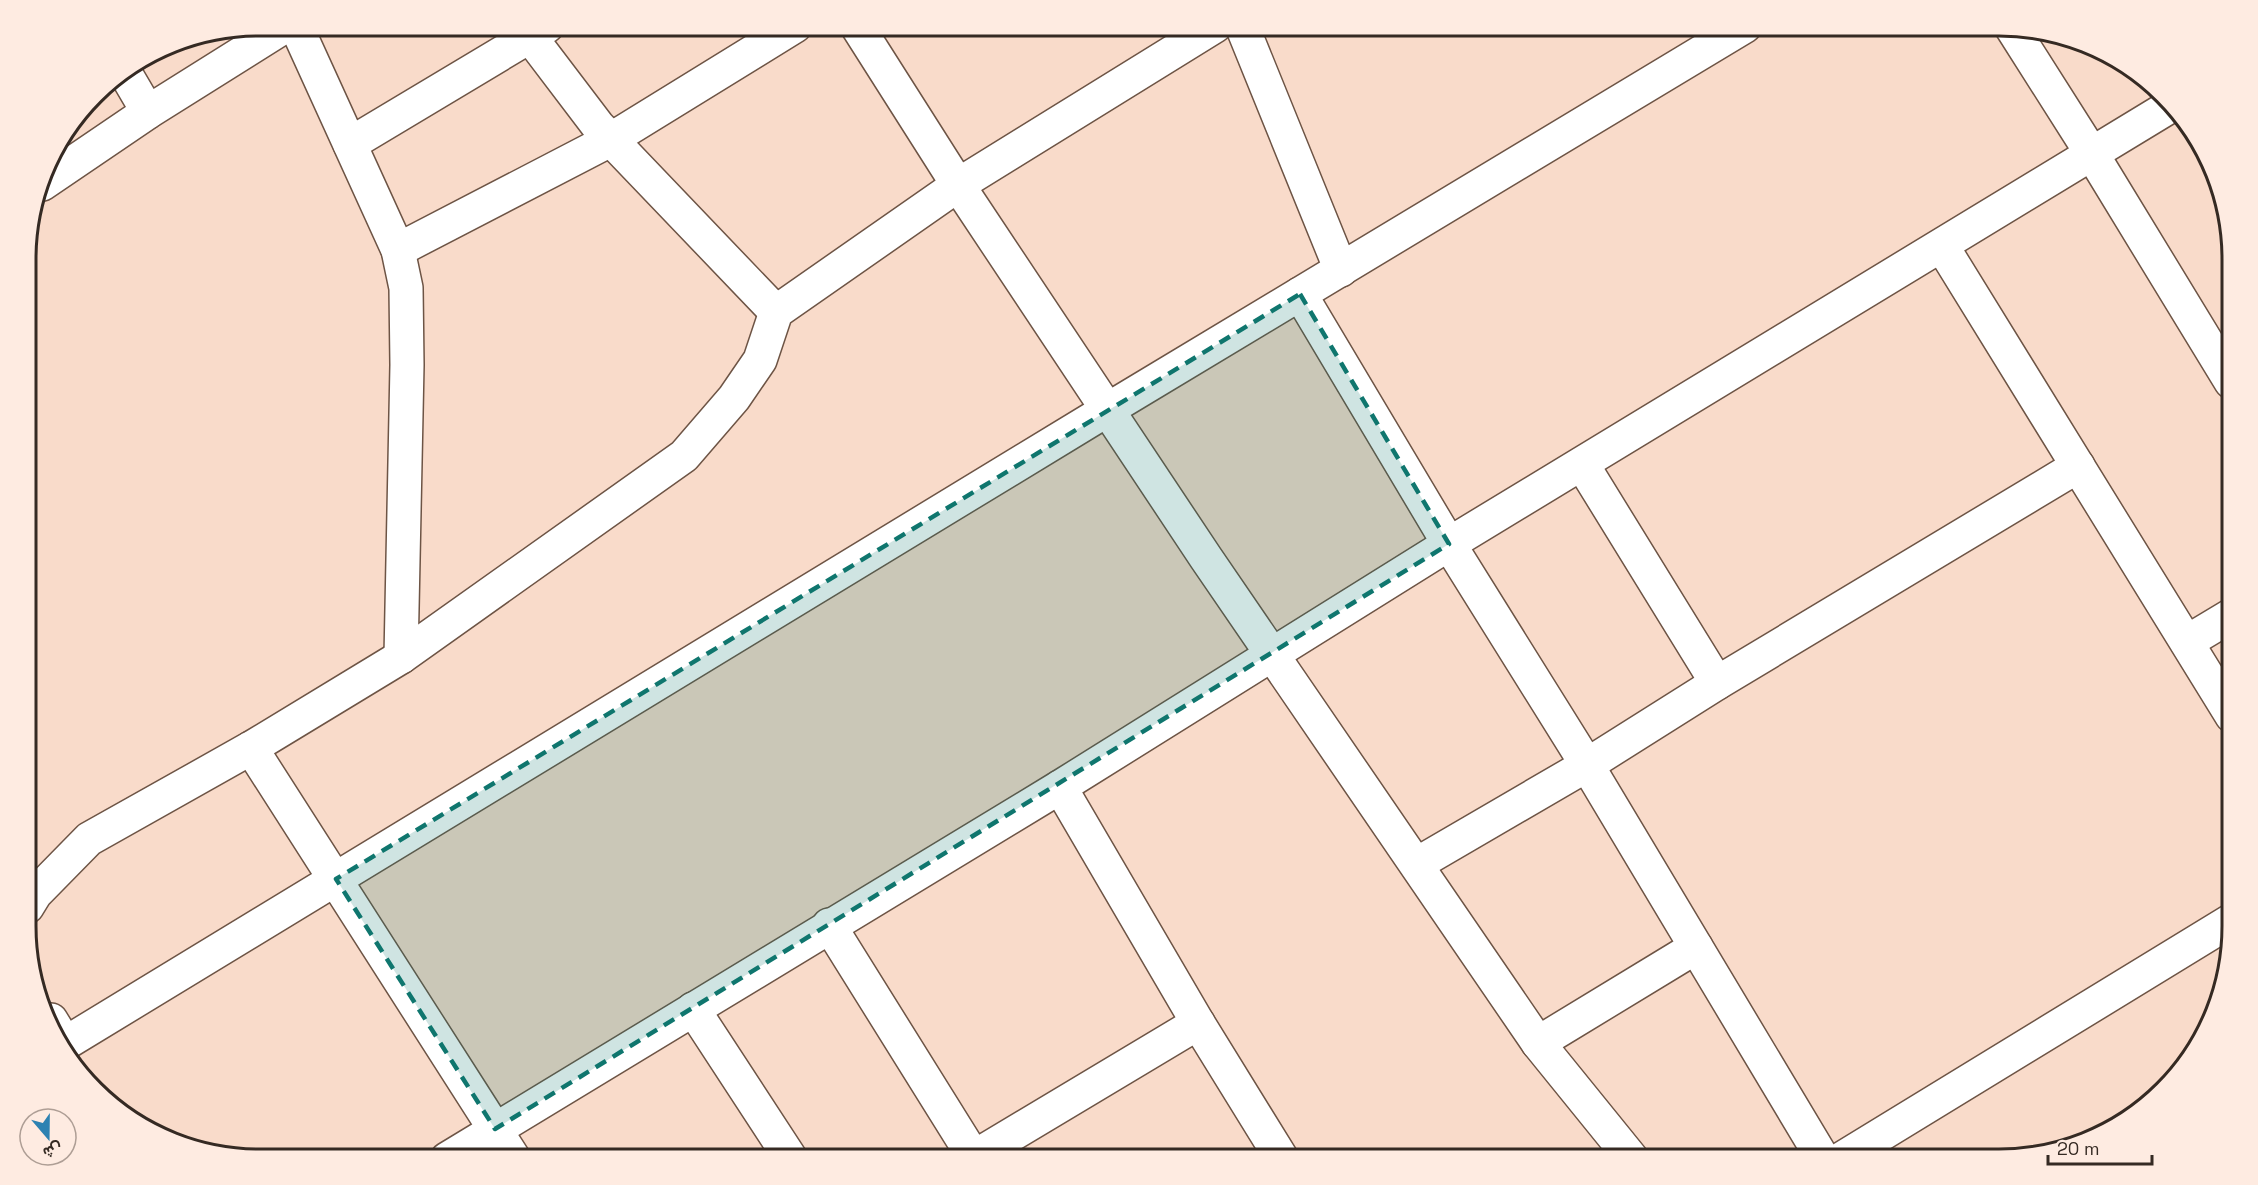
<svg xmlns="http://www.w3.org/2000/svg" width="2258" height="1185" viewBox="0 0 2258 1185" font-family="'Space Grotesk',Vazirmatn,sans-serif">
  <rect width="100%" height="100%" fill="#f9dbca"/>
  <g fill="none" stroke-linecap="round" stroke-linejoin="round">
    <defs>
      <g id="minor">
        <polyline points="296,26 398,250 406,288 407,365 401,657"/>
        <polyline points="522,26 598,126 776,312"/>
        <polyline points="1242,26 1341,270"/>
        <polyline points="2012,28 2092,154 2231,382"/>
        <polyline points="124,71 148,112"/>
        <polyline points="350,144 547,26"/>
        <polyline points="42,184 148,112 285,26"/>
        <polyline points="1942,246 2232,716"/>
        <polyline points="398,250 610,140 795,26"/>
        <polyline points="1300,294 1449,544 1587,765 1823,1159"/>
        <polyline points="1582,464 1717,683"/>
        <polyline points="2187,642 2232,615"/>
        <polyline points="251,748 514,1159"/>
        <polyline points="1060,787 1198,1023 1282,1159"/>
        <polyline points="1417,864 1587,765 1717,683 2078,466"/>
        <polyline points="27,907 35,894 89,839 251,748 401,657 684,456 734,398 760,360 776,312 958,185 1215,26"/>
        <polyline points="829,925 975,1159"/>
        <polyline points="693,1009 791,1159"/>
        <polyline points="51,1020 65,1043"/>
        <polyline points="1538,1043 1696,947"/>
        <polyline points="447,1159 1060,787 1449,544 2172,105"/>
        <polyline points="971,1159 1198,1023"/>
        <polyline points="1841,1159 2232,920"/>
      </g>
      <polyline id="tertiary" points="61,1046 1107,410 1745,26"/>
      <polyline id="secondary" points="857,26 958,185 1206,558 1538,1043 1632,1159"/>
    </defs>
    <use href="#minor" stroke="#6d5445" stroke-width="36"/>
    <use href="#tertiary" stroke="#6d5445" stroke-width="36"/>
    <use href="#secondary" stroke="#6d5445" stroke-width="36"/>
    <use href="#minor" stroke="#fff" stroke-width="33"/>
    <use href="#tertiary" stroke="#fff" stroke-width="33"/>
    <use href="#secondary" stroke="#fff" stroke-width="33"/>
  </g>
  <path fill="#0f766e" fill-opacity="0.2" stroke="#0f766e" stroke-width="4.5" stroke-dasharray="12 8" stroke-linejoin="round" d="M1300,294L1449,544L495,1129L336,879Z"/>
  <path d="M0 0H2258V1185H0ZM259 36H1999A223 223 0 0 1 2222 259V926A223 223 0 0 1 1999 1149H259A223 223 0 0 1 36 926V259A223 223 0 0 1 259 36Z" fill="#feebe1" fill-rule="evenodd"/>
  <path fill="none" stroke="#352a23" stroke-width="3" d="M259 36H1999A223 223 0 0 1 2222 259V926A223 223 0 0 1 1999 1149H259A223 223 0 0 1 36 926V259A223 223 0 0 1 259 36Z"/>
  <g transform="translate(48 1137) rotate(160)"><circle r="28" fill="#feebe1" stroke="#ae9e95" stroke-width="1.5"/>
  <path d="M0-4.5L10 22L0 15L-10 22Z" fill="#2d82b2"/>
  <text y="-9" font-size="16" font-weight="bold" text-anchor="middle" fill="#352a23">ش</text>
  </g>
  <path d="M2048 1155v9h104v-9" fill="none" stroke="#352a23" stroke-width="3"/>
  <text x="2057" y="1155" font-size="18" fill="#352a23" stroke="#feebe1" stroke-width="4.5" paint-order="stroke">20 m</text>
</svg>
